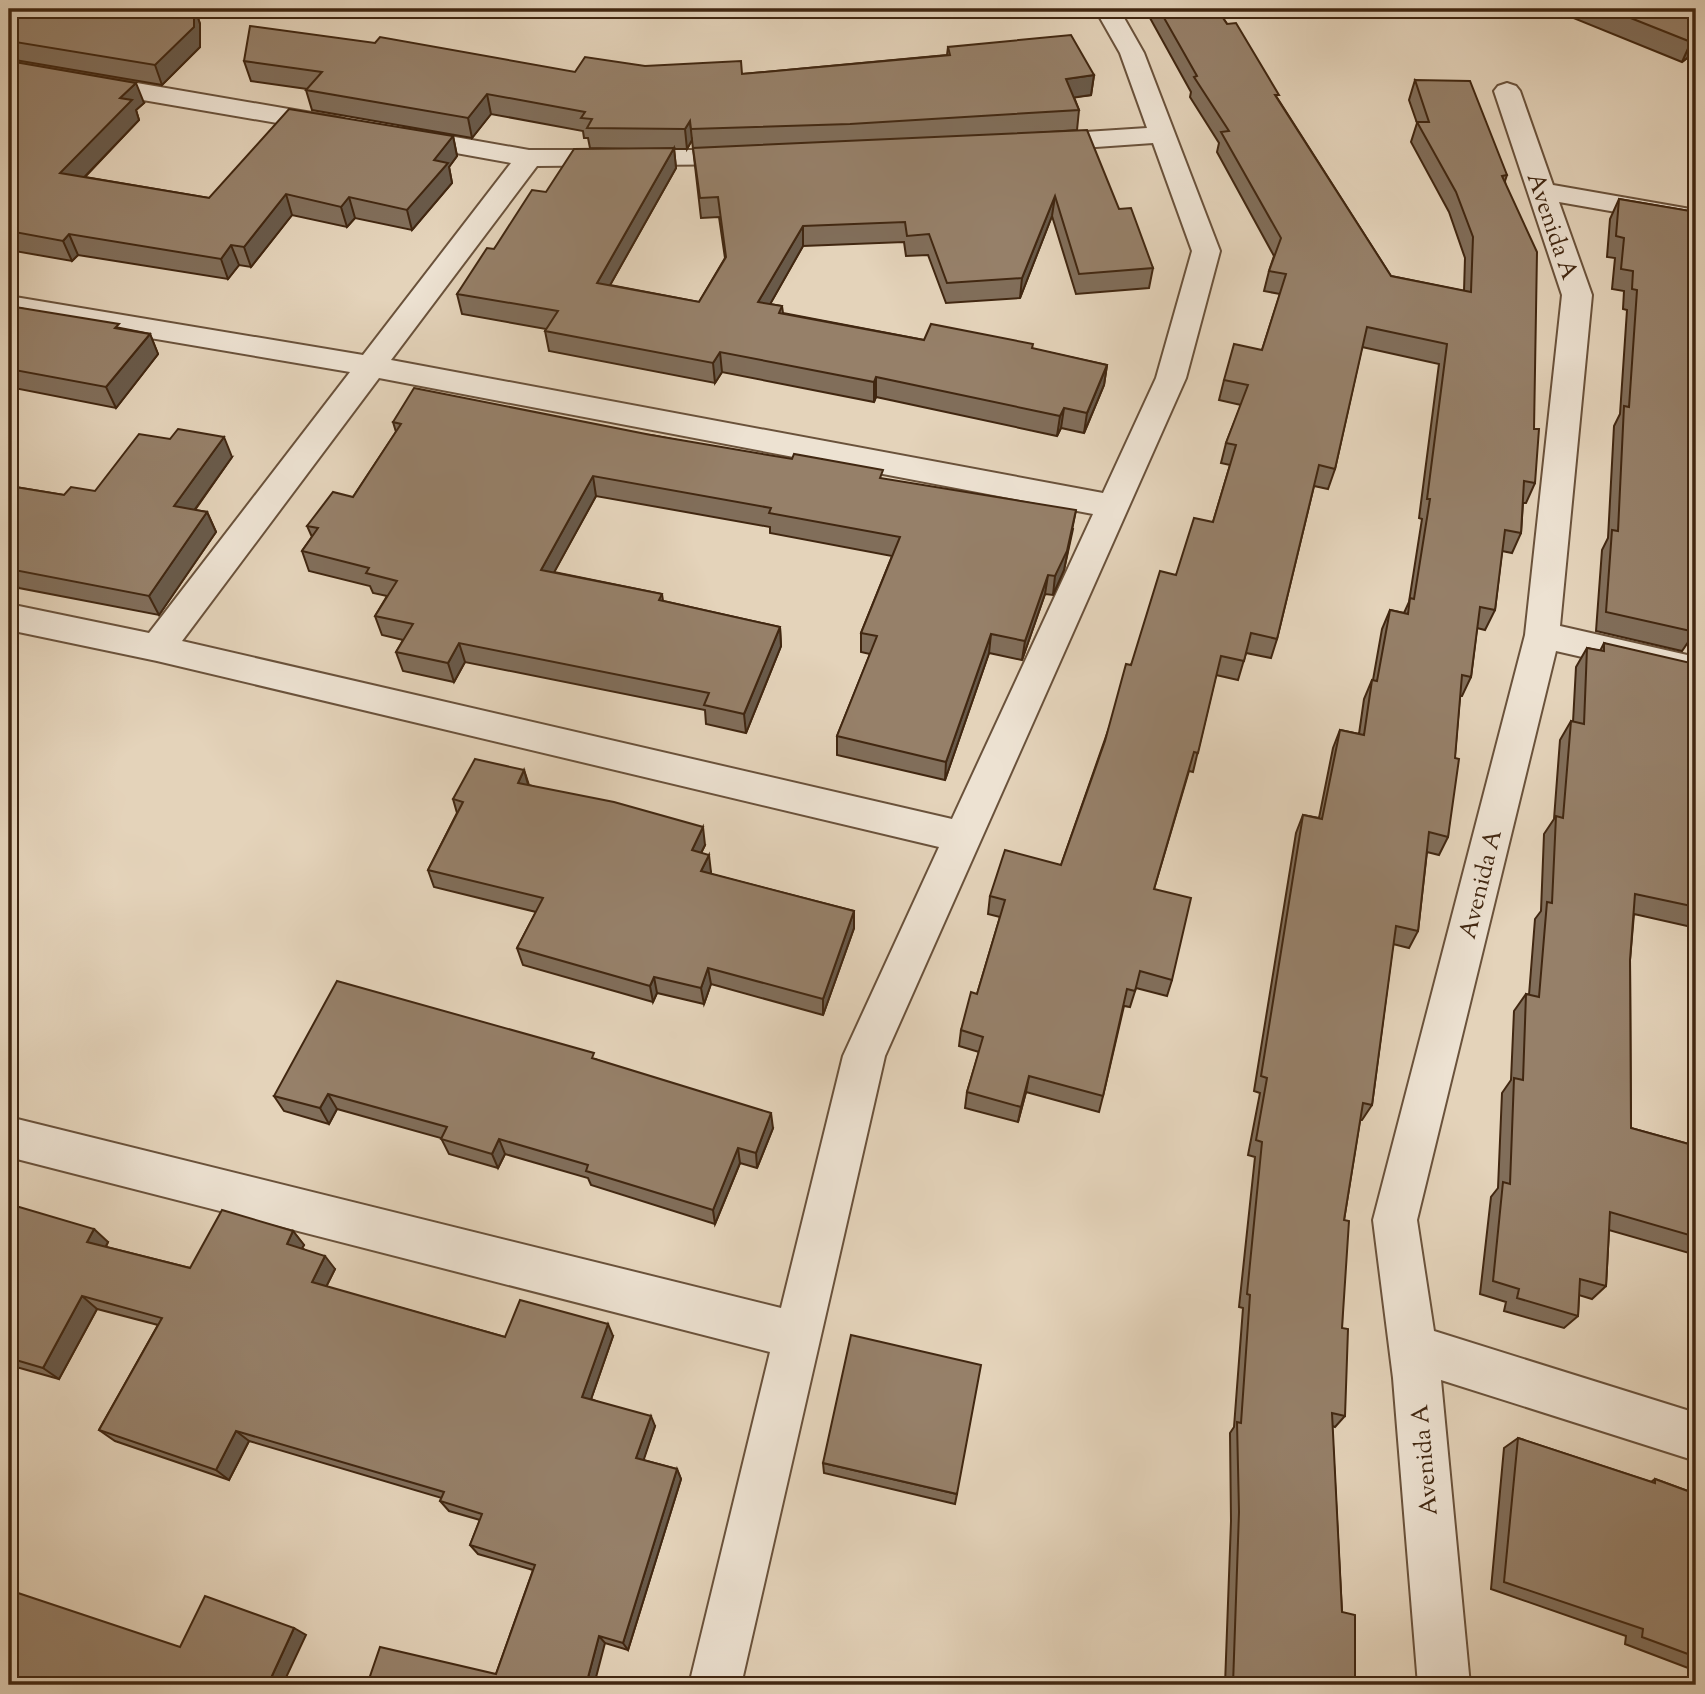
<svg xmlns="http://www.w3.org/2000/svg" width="1705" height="1694" viewBox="0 0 1705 1694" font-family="'Sorts Mill Goudy',serif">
  <rect width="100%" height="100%" fill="#e4d3ba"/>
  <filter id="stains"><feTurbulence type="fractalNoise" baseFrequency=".00286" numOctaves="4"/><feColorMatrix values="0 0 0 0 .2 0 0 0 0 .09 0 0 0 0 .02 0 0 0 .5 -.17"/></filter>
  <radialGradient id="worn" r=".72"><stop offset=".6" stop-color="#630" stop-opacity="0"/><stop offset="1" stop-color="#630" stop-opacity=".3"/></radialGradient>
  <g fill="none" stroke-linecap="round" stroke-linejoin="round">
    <defs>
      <g id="minor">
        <path d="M1095,9H1119L1144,53L1220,251L1186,378L885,1056L741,1685H689L770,1352L9,1157V1117L781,1308L843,1056L939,847L157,661L9,630V604L149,633L350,372L9,314V296L363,355L511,163L395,142L391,136L395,130L404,128L529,150H748L757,152L761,158L757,164L537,166L391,360L1103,493L1156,378L1192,251L1153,143L1039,151L1030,149L1026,143L1030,137L1039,135L1147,128L1120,53ZM379,378L1093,514L952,819L182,641Z"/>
        <polygon points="9,61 335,117 344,119 348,125 344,131 335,133 9,77"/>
        <polygon points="1507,83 1516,86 1520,91 1553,185 1696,210 1696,226 1559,202 1592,295 1560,626 1696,657 1696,683 1556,651 1417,1220 1434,1331 1696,1413 1696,1461 1441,1380 1470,1685 1418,1685 1393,1378 1373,1220 1525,635 1562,295 1494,91 1498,86"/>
      </g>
    </defs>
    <use href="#minor" stroke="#6a523b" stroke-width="4"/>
    <use href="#minor" fill="#ede2d2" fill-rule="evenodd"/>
  </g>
  <g fill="#816e5a" stroke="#412711" stroke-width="2" fill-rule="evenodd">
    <polygon points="9,9 195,9 200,24 200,47 162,85 9,59"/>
    <polygon points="1145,9 1217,9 1278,99 1391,276 1464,291 1465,258 1449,212 1411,142 1417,123 1409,100 1415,80 1507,175 1505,181 1534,429 1535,483 1526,503 1523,503 1521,533 1512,553 1502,551 1495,610 1485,630 1477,628 1471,677 1462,696 1460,696 1448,837 1439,855 1427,852 1418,931 1409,948 1393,944 1372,1105 1362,1120 1360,1120 1344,1220 1342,1328 1345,1416 1335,1427 1332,1426 1342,1612 1355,1684 1353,1685 1225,1685 1231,1521 1230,1433 1234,1427 1243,1308 1239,1307 1255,1157 1248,1155 1260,1093 1254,1091 1296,833 1303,815 1319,818 1333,748 1340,730 1359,734 1364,699 1372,680 1373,680 1382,629 1390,610 1404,613 1409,602 1422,519 1419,518 1439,364 1362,347 1335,469 1328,489 1314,486 1277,639 1271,658 1246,653 1238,680 1216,675 1193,772 1189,771 1154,889 1172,980 1167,996 1136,988 1130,1007 1124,1006 1103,1096 1099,1112 1026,1092 1018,1122 965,1108 967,1092 979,1052 959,1046 961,1030 977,994 1000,917 988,914 990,896 1061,865 1131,665 1176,575 1213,522 1230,465 1221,463 1226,443 1241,405 1219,400 1224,380 1262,350 1280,294 1264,291 1269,271 1274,256 1217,152 1219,143 1190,97 1191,92"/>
    <polygon points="1562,9 1696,9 1696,52 1695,52 1682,62 1561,13"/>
    <path d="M948,47L1094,75L1091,95L1074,97L1079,110L1077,130L1034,133L1119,209L1153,268L1149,288L1076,294L1052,216L1020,298L946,303L928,255L906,256L904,242L803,246L770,304L782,306L783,313L924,340L1033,349L1107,365L1104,385L1084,433L1061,428L1057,436L876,397L874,402L722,372L715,383L549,351L545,331L546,329L462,314L457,294L494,249L546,192L629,149L590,148L588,138H584L583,131L491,114L472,138L312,110L306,90L307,89L251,81L244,61L575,72L645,66L742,74L947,55ZM692,140L701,218L719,217L725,258L699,302L610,285L676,168L674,149H687Z"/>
    <polygon points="9,61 144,103 136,110 139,120 85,177 209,198 453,136 457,156 449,167 452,183 412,230 355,218 347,227 292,215 251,267 239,265 228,279 78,255 72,261 9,250"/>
    <polygon points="1619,199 1696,212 1696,630 1695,629 1695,632 1682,651 1596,631 1602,550 1608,538 1614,426 1620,414 1627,310 1623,309 1624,291 1612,289 1615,258 1607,257 1610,219"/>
    <polygon points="9,306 150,334 158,354 116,408 9,387"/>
    <polygon points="393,422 651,435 882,479 1073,529 1064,570 1053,595 1045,594 1022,660 989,653 945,780 837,755 837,736 870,654 861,652 861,633 892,556 770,533 770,527 596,496 554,572 662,594 663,601 780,627 781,646 746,733 706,724 705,710 465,662 454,682 403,671 396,652 403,640 382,635 375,616 387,596 373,593 370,586 309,571 302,551 312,537 307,526 353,497 396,432"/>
    <polygon points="232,457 195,510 207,512 216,532 159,615 19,588 10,573 9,573 9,486 64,495 95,491"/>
    <polygon points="1604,643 1696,693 1696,928 1634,914 1630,960 1631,1128 1696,1146 1696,1255 1609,1230 1606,1286 1592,1299 1579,1295 1578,1316 1564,1328 1504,1311 1506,1302 1480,1294 1491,1197 1498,1188 1502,1093 1511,1080 1514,1011 1526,994 1529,995 1535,919 1541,911 1544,834 1554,819 1560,740 1571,721 1573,722 1576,667 1587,648 1600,651"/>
    <polygon points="524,770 529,785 705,845 701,853 711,872 710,874 854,911 854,928 823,1015 711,984 704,1004 657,993 653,1002 523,965 517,948 536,912 434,887 428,870 457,813 453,799"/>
    <polygon points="595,1059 773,1128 757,1168 740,1163 715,1224 591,1185 588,1178 505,1154 498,1168 449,1154 441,1138 337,1109 329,1124 284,1111 274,1096"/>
    <polygon points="9,1204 108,1242 106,1247 190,1268 293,1231 304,1245 302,1248 335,1269 326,1287 505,1337 613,1336 591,1399 655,1426 643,1460 677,1469 681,1479 628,1650 605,1643 496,1674 533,1570 478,1554 470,1545 480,1520 449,1511 440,1501 442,1498 249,1441 229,1480 115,1441 99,1430 158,1325 97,1309 59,1379 9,1365"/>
    <polygon points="1518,1438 1651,1482 1655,1479 1696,1494 1696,1671 1625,1644 1626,1636 1491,1589 1504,1448"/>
    <polygon points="823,1463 957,1494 955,1504 824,1473"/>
  </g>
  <g fill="#695a4a" stroke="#412711" stroke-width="2">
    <polygon points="194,9 195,9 200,24 200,47 162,85 155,65"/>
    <polygon points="1696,38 1696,48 1695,52 1682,62 1691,42"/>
    <polygon points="1094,75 1091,95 1064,99 1066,79"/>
    <polygon points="136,83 144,103 136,110 139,120 69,193 60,173 120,98"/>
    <polygon points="487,94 491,114 472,138 468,118"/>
    <polygon points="690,121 692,140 687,149 685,129"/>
    <polygon points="453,136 457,156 449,167 452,183 412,230 407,210 434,160"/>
    <polygon points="674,148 676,168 600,303 597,283"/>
    <polygon points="286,194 292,215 251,267 244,247"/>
    <polygon points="1055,196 1052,216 1020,298 1022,278"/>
    <polygon points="349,197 355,218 347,227 341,207"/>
    <polygon points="803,226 803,246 760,322 758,302"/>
    <polygon points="69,234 78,255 72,261 63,241"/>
    <polygon points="231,245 239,265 228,279 221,259"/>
    <polygon points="150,334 158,354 116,408 106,387"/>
    <polygon points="720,352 722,372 715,383 713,363"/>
    <polygon points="1107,365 1104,385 1084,433 1087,413"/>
    <polygon points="876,377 876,397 874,402 874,382"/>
    <polygon points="1064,408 1061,428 1057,436 1060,416"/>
    <polygon points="224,437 232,457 183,526 174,506"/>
    <polygon points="593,476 596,496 545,589 541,570"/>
    <polygon points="1076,510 1064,570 1053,595 1055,576"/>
    <polygon points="207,512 216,532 159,615 149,596"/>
    <polygon points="1048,575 1045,594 1022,660 1025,641"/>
    <polygon points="780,627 781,646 746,733 744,714"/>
    <polygon points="991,634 989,653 945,780 946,762"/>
    <polygon points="459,643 465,662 454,682 448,663"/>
    <polygon points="524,770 529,788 518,783"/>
    <polygon points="703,827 705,845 694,867 692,850"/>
    <polygon points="709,855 711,872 703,888 701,871"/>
    <polygon points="854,911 854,928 823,1015 823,999"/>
    <polygon points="708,968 711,984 704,1004 701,988"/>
    <polygon points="654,977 657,993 653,1002 650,986"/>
    <polygon points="1029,1076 1026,1092 1018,1122 1021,1107"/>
    <polygon points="328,1094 337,1109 329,1124 320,1108"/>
    <polygon points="771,1113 773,1128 757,1168 756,1153"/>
    <polygon points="499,1139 505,1154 498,1168 492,1154"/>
    <polygon points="738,1148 740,1163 715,1224 713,1210"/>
    <polygon points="94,1229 108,1242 101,1256 87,1242"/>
    <polygon points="293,1231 304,1245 297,1257 287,1244"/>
    <polygon points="325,1256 335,1269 322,1295 312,1282"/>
    <polygon points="82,1296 97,1309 59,1379 43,1368"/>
    <polygon points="608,1324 613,1336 588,1408 582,1397"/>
    <polygon points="651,1416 655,1426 641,1468 636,1458"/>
    <polygon points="236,1431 249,1441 229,1480 216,1470"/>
    <polygon points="677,1469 681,1479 628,1650 623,1643"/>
    <polygon points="294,1628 306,1635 283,1684 271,1678"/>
    <polygon points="599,1636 605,1643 594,1685 586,1685"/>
  </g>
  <g fill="#968069" stroke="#412711" stroke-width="2">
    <polygon points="9,9 194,9 194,27 155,65 9,41"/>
    <polygon points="1159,9 1217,9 1227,24 1236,23 1279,95 1275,95 1391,276 1471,292 1473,237 1456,192 1417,122 1429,122 1415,80 1470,81 1507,175 1502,176 1537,252 1534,429 1539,429 1535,483 1524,481 1521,533 1505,530 1495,610 1480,607 1471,677 1462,675 1455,758 1459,759 1448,837 1429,832 1418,931 1396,926 1372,1105 1363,1103 1344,1220 1349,1221 1342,1328 1348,1329 1345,1416 1332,1413 1342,1612 1355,1615 1355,1684 1343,1681 1343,1685 1233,1685 1239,1512 1237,1422 1241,1423 1250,1295 1247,1294 1262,1142 1256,1140 1267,1078 1261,1076 1303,815 1322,819 1340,730 1364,735 1372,680 1377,681 1390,610 1408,614 1410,598 1414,599 1430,499 1427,499 1447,344 1367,327 1335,469 1319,465 1277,639 1251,633 1244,661 1221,656 1198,753 1194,752 1154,889 1191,898 1172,980 1140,971 1135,991 1127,989 1103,1096 1029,1076 1021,1107 967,1092 983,1037 961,1030 971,992 977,994 1005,900 990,896 1005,850 1061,865 1105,741 1126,664 1131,665 1160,571 1176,575 1194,518 1213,522 1236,445 1226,443 1248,385 1224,380 1234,344 1262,350 1286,274 1269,271 1281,238 1221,132 1229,131 1194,77 1197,76"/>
    <polygon points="1608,9 1696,9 1696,38 1691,42"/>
    <polygon points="250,26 375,43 380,37 575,72 585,57 645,66 741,61 742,74 950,55 948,47 1071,35 1094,75 1066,79 1079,110 850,124 691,129 690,121 685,129 587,128 592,119 581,118 585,112 487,94 468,118 306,90 322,72 244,61"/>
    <polygon points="9,61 136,83 120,98 132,100 60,173 209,198 289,109 453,136 434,160 448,163 407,210 349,197 341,207 286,194 244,247 231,245 221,259 69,234 63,241 9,231"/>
    <polygon points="1087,130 1119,209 1131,208 1153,268 1079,274 1055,196 1022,278 947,283 929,234 907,236 905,222 803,226 758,302 782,306 779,313 924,340 931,324 1033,344 1032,348 1107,365 1087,413 1064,408 1060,416 876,377 874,382 720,352 713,363 545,331 558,311 457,294 487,248 494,249 532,190 546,192 574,149 674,148 597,283 699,302 726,257 718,197 700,198 693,148"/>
    <polygon points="1619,199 1696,212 1696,607 1694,607 1695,632 1606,612 1612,530 1618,531 1624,406 1629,407 1637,290 1632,289 1633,271 1621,269 1624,238 1616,236"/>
    <polygon points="9,306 119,324 115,328 150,334 106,387 9,369"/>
    <polygon points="414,388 651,435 792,459 794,454 883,470 880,478 1076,510 1067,551 1055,576 1048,575 1025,641 991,634 946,762 837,736 877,636 861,633 900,537 769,513 771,508 593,476 541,570 662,594 659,600 780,627 744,714 704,705 709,693 459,643 448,663 396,652 413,624 375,616 397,581 366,573 369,568 302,551 318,528 307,526 333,492 353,497 401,424 393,422"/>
    <polygon points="178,429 224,437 174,506 207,512 149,596 9,569 9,567 16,557 9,556 9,486 64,495 71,487 95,491 139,434 170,439"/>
    <polygon points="1604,643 1695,664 1696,907 1635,894 1630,960 1631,1128 1696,1146 1696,1237 1610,1212 1606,1286 1580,1279 1578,1316 1517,1298 1519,1289 1493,1281 1503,1182 1510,1184 1514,1078 1523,1080 1526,994 1539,997 1547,902 1552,903 1556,816 1563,818 1571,721 1584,724 1587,648 1604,651"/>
    <polygon points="475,759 524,770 518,783 614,802 703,827 692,850 709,855 701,871 854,911 823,999 708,968 701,988 654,977 650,986 517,948 543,898 428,870 463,802 453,799"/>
    <polygon points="337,981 594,1053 592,1058 771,1113 756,1153 738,1148 713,1210 586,1171 588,1165 499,1139 492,1154 441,1139 447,1127 328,1094 320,1108 274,1096"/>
    <polygon points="9,1204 94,1229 87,1242 190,1268 222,1210 293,1231 287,1244 325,1256 312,1282 505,1337 520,1300 608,1324 582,1397 651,1416 636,1458 677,1469 623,1643 599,1636 586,1685 367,1685 380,1647 496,1674 535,1565 470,1545 482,1514 440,1501 444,1492 236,1431 216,1470 99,1430 162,1318 82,1296 43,1368 9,1358"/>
    <polygon points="851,1335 981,1365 957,1494 823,1463"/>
    <polygon points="1518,1438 1655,1483 1655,1479 1696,1494 1696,1657 1642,1637 1643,1629 1504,1582"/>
    <polygon points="9,1590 180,1647 205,1596 294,1628 271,1678 293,1685 9,1685"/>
  </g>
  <g text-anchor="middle" stroke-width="5" stroke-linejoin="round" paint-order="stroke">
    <g font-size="24" fill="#412711" stroke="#ede2d2">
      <text transform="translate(1553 226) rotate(71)" y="8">Avenida A</text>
      <text transform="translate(1480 884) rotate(-76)" y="8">Avenida A</text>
      <text transform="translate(1424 1460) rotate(-95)" y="8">Avenida A</text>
    </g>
  </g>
  <rect width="1705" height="1694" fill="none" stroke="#e4d3ba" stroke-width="35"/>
  <rect x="10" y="10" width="1684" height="1673" fill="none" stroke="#412711" stroke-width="3.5"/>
  <rect x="18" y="18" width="1670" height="1659" fill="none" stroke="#412711" stroke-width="2"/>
  <rect width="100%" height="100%" filter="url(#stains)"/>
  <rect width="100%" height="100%" fill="url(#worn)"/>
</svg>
